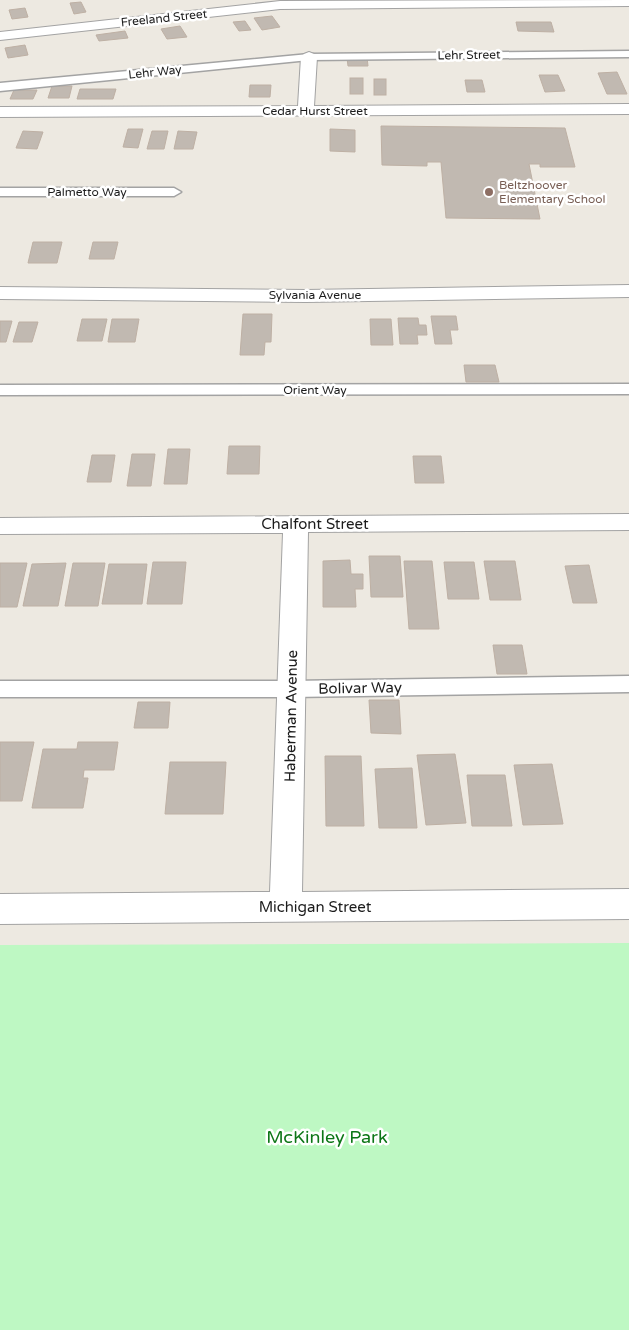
<svg xmlns="http://www.w3.org/2000/svg" width="629" height="1330" viewBox="0 0 629 1330" font-family="'Varela Round',sans-serif">
  <rect width="100%" height="100%" fill="#ede9e1"/>
  <polygon fill="#bef8c3" points="629,943 629,1330 0,1330 0,945"/>
  <g fill="#c1b9b1" stroke="#beb0a4">
    <polygon points="81,2 86,12 74,14 70,3"/>
    <polygon points="25,8 28,17 12,19 9,10"/>
    <polygon points="272,16 280,27 262,30 254,18"/>
    <polygon points="245,21 251,30 239,31 233,22"/>
    <polygon points="516,22 551,22 554,32 518,31"/>
    <polygon points="180,26 187,37 167,39 161,29"/>
    <polygon points="125,31 128,38 99,41 96,35"/>
    <polygon points="25,45 28,55 8,58 5,48"/>
    <polygon points="367,57 368,66 348,66 347,58"/>
    <polygon points="617,72 627,94 607,94 598,73"/>
    <polygon points="539,75 558,75 565,91 545,92"/>
    <rect x="350" y="78" width="13" height="16"/>
    <rect x="374" y="79" width="12" height="16"/>
    <polygon points="465,80 482,80 485,92 467,92"/>
    <polygon points="250,85 271,85 270,97 249,97"/>
    <polygon points="52,86 72,86 69,98 48,98"/>
    <polygon points="80,89 116,89 113,99 77,99"/>
    <polygon points="14,90 37,90 33,99 10,99"/>
    <polygon points="381,126 565,128 575,167 540,167 540,164 529,164 540,219 446,218 441,162 427,162 427,166 382,165"/>
    <polygon points="128,129 143,129 138,148 123,147"/>
    <polygon points="330,129 355,130 355,152 330,151"/>
    <polygon points="23,131 43,132 37,149 16,148"/>
    <polygon points="152,131 168,131 164,149 147,149"/>
    <polygon points="178,131 197,132 193,149 174,149"/>
    <polygon points="33,242 62,242 57,263 28,263"/>
    <polygon points="93,242 118,242 114,259 89,259"/>
    <polygon points="243,314 272,314 271,342 265,342 264,355 240,355"/>
    <polygon points="431,316 456,316 458,330 450,330 452,344 435,344"/>
    <polygon points="398,318 418,318 419,325 426,325 427,335 417,335 418,344 400,344"/>
    <polygon points="82,319 107,319 102,341 77,341"/>
    <polygon points="112,319 139,319 135,342 108,342"/>
    <polygon points="370,319 391,319 393,345 371,345"/>
    <polygon points="0,321 12,321 6,342 0,342"/>
    <polygon points="19,322 38,322 32,342 13,342"/>
    <polygon points="464,365 495,365 499,382 466,382"/>
    <polygon points="229,446 260,446 259,474 227,474"/>
    <polygon points="168,449 190,449 187,484 164,484"/>
    <polygon points="132,454 155,454 151,486 127,486"/>
    <polygon points="92,455 115,455 111,482 87,482"/>
    <polygon points="413,456 441,456 444,483 415,483"/>
    <polygon points="369,556 400,556 403,597 371,597"/>
    <polygon points="350,560 351,574 363,574 363,589 355,589 356,607 323,607 323,561"/>
    <polygon points="404,561 432,561 439,629 409,629"/>
    <polygon points="484,561 515,561 521,600 490,600"/>
    <polygon points="153,562 186,562 182,604 147,604"/>
    <polygon points="444,562 474,562 479,599 448,599"/>
    <polygon points="0,563 27,563 17,607 0,607"/>
    <polygon points="66,563 58,606 23,606 32,564"/>
    <polygon points="73,563 105,563 98,606 65,606"/>
    <polygon points="109,564 147,564 142,604 102,604"/>
    <polygon points="589,565 597,603 573,603 565,566"/>
    <polygon points="493,645 522,645 527,674 497,674"/>
    <polygon points="369,700 399,700 401,734 371,733"/>
    <polygon points="138,702 170,702 168,728 134,728"/>
    <polygon points="0,742 34,742 22,801 0,801"/>
    <polygon points="78,742 118,742 114,770 84,770 83,778 88,778 83,808 32,808 43,749 77,749"/>
    <polygon points="455,754 466,823 426,825 417,755"/>
    <polygon points="325,756 361,756 364,826 326,826"/>
    <polygon points="170,762 226,762 223,814 165,814"/>
    <polygon points="552,764 563,824 523,825 514,765"/>
    <polygon points="412,768 417,828 379,828 375,769"/>
    <polygon points="467,775 505,775 512,826 472,826"/>
  </g>
  <g fill="none" stroke-linecap="round" stroke-linejoin="round">
    <defs>
      <g id="lane">
        <polygon points="629,51 629,57 309,60 0,91 0,83 309,54"/>
        <polygon points="0,188 174,188 181,192 174,196 0,196"/>
        <polygon points="629,384 629,394 0,395 0,385"/>
        <polygon points="629,676 629,692 291,697 0,697 0,681 291,681"/>
      </g>
      <g id="street">
        <polygon points="629,0 629,6 280,9 0,40 0,32 280,1"/>
        <polygon points="309,52 314,54 317,57 314,106 629,104 629,114 0,117 0,107 298,106 301,57 304,54"/>
        <polygon points="629,285 629,297 306,302 0,299 0,287 306,290"/>
        <polygon points="629,514 629,530 308,532 302,892 629,889 629,919 0,924 0,894 270,892 283,533 0,534 0,518"/>
      </g>
    </defs>
    <use href="#lane" stroke="#a3a3a3" stroke-width="3"/>
    <use href="#street" stroke="#a3a3a3" stroke-width="2"/>
    <use href="#lane" fill="#fff" fill-rule="evenodd"/>
    <use href="#street" fill="#fff" fill-rule="evenodd"/>
  </g>
  <circle fill="#8d6e63" stroke="#fff" stroke-width="2" cx="489" cy="192" r="5"/>
  <g text-anchor="middle" stroke-width="5" stroke-linejoin="round" paint-order="stroke">
    <g font-size="12" fill="#1c1c1c" stroke="#fff">
      <text transform="translate(164 18) rotate(-6)" y="4">Freeland Street</text>
      <text transform="translate(469 55) rotate(-1)" y="4">Lehr Street</text>
      <text transform="translate(155 72) rotate(-6)" y="4">Lehr Way</text>
      <text x="315" y="115">Cedar Hurst Street</text>
      <text x="87" y="196">Palmetto Way</text>
      <text x="315" y="299">Sylvania Avenue</text>
      <text x="315" y="394">Orient Way</text>
    </g>
    <g font-size="12" fill="#785e54" stroke="#fff" text-anchor="start">
      <text x="499" y="189">Beltzhoover<tspan x="499" dy="14">Elementary School</tspan></text>
    </g>
    <g font-size="15" fill="#1c1c1c" stroke="#fff">
      <text x="315" y="529">Chalfont Street</text>
      <text transform="translate(360 688) rotate(-1)" y="5">Bolivar Way</text>
      <text transform="translate(291 716) rotate(-89)" y="5">Haberman Avenue</text>
      <text x="315" y="912">Michigan Street</text>
    </g>
    <g font-size="18" fill="#0d7617" stroke="#fff">
      <text x="327" y="1143">McKinley Park</text>
    </g>
  </g>
</svg>
